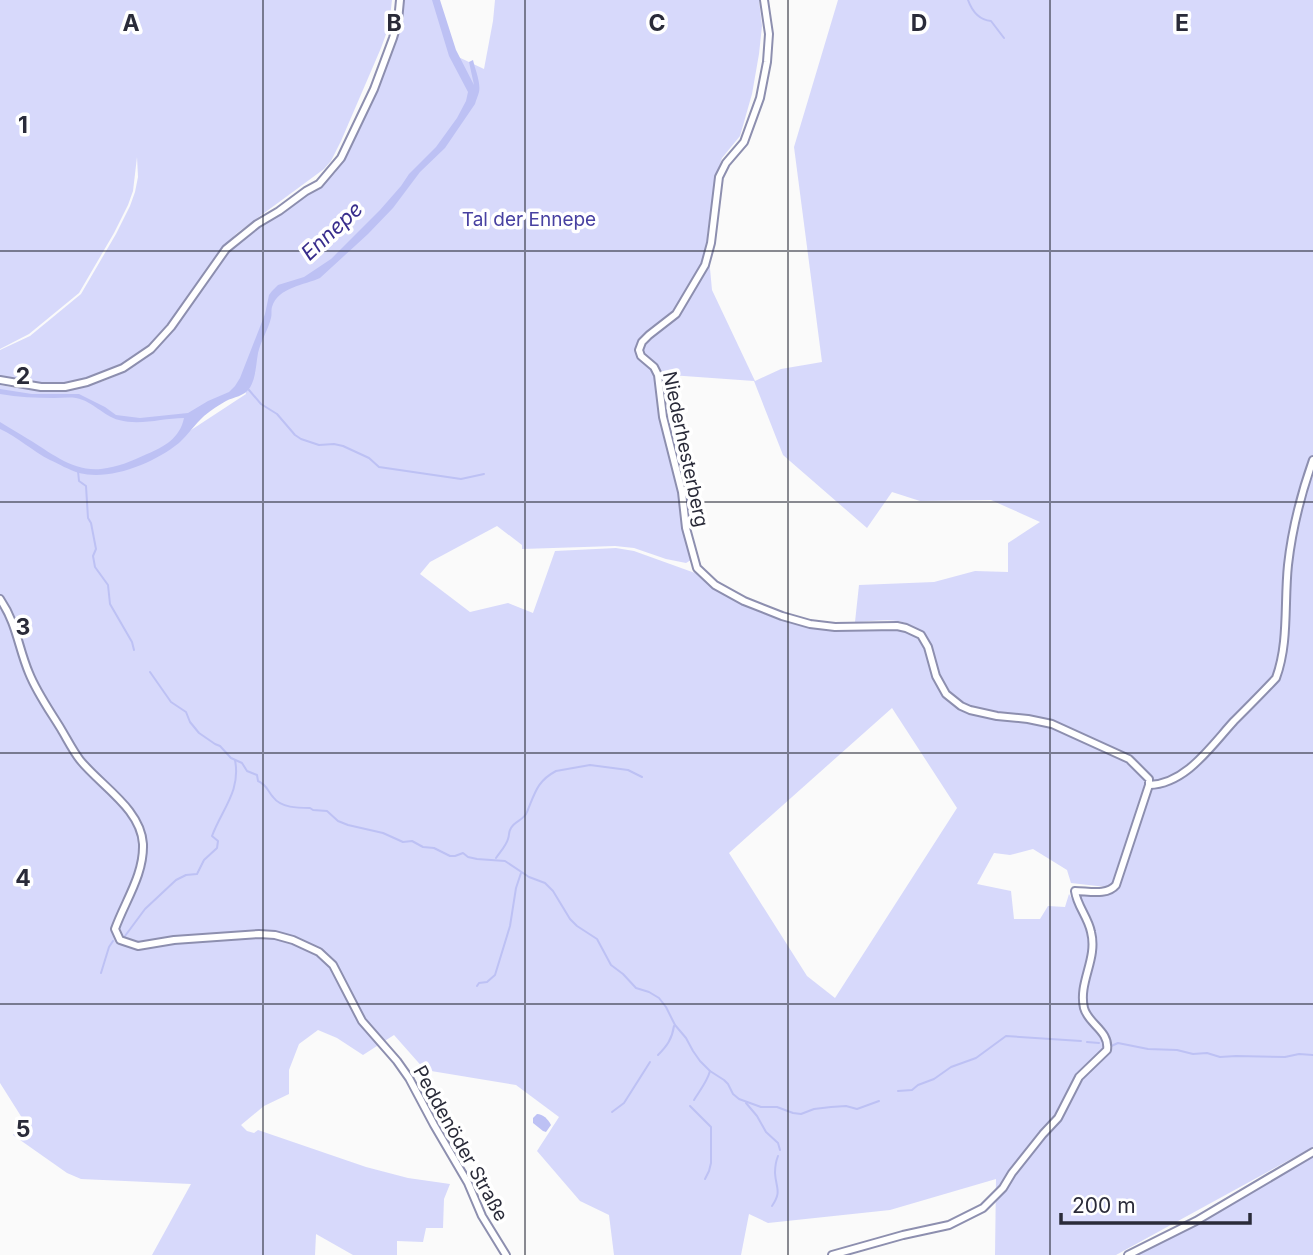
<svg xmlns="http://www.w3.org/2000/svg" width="1313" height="1255" viewBox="0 0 1313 1255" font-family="Inter,sans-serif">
  <rect width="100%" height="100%" fill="#fafafa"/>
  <g fill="#d7d9fb" fill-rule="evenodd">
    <polygon points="0,0 392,0 389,26 381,48 341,141 331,161 324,169 237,233 224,247 161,335 145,351 128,363 86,380 65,384 41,385 0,379 0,350 30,336 81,294 116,234 130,206 135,192 138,177 137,157 133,191 128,205 114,233 79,293 29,334 0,349"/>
    <path d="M403,0H435L454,55L484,69L493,21L495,0H759L762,26L759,54L752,94L740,136L722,158L715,180L707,236L712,290L755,381L781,369L822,362L794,147L838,0H1313V1147L1116,1255H995L996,1179L890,1210L768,1223L749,1214L741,1255H614L609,1215L580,1201L537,1151L559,1117L516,1085L425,1070L394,1035L363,1055L337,1038L318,1030L299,1044L289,1070V1094L264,1106L241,1125L247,1131L254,1133L258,1130L366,1167L408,1178L450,1184L444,1199L443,1228H426L423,1242L397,1241V1255H353L316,1234L315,1255H152L191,1184L81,1179L67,1173L13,1135L24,1121L0,1083V385C67,398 120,388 166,337L226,253L239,241L277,214L305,189L313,191L335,173L362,122L385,68L396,36ZM656,374L754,381L783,455L867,528L892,492L920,501L991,500L1040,522L1008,543V572L975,571L934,582L859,585L855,622C868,622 885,619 898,621C948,631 922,684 963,706C990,720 1024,714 1053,723C1078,731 1104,744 1127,756C1136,762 1142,771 1152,776L1118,887C1107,899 1094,889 1081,895L1080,902L1094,931L1095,959L1085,993L1088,1011L1089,1015L1105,1032L1109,1043L1107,1054L1079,1078L1062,1116L1051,1131L1033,1144C1038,1135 1050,1126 1057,1116C1068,1099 1070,1080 1086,1066C1092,1060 1102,1057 1104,1047C1107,1032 1086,1025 1083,1012C1076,985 1091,964 1088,938C1086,923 1077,907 1069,894L1065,907L1048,906L1040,919H1014L1011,891L977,884L994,853L1010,855L1033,849L1067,870L1071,883L1106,887L1115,883L1147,785L1145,777L1127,760L1052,725L998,718L969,711L960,707L945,695L935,677L927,648L919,637L896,629H833L810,626L783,619L744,602L714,586L695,573L634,551L616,548L555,551L533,613L508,603L470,612L420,574L430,562L497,526L522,545V549L615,546L634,548L666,559L686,563L691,560L684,528L680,492L667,443L661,418ZM244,388L246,394L185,434L222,398ZM892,708L957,808L835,998L807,976L729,853Z"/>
    <polygon points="1313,1155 1313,1255 1135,1255"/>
  </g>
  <g fill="#bdc1f4">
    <path d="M432,0H440L456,50L474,85L469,62L473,60C475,69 481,83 479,92C478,96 476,100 475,104L445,148L420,172L393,208L368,234L320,278C305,285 278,287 272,307C271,310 272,314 271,318C268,330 261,340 258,353C256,364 256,379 249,389C244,396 234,397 226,401C219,405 211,410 204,416C195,424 188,435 179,443C154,463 111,481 79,473C69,470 59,464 50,460C32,451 18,437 0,429V422C9,428 19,433 28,439C50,452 73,472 101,469C118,467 132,461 147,454C164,447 180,438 184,418C163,418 140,426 119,420C103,416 93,401 76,398C69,397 61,398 54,398C36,398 18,397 0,394V389L32,394H79L105,407L116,415L140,418L188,413L208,401L229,392L235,386L240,378L265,314L269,295L272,291L278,285L304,277L331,259L380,210L401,186L409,174L436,147L457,118L466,101L468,92L449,56Z"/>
    <path d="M537,1114C543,1114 548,1119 551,1125L546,1132L543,1131L533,1123V1118Z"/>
  </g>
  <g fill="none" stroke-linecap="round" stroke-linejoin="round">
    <g stroke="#bdc1f4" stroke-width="2">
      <path d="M968,0C972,11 979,20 991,21L1004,38"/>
      <polyline points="249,390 261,404 277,414 295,435 301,439 319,445 334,444 343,446 369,458 379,467 461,479 484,474"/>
      <polyline points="78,471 79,481 86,486 88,518 91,523 96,549 93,556 95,567 108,585 110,604 132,642 134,650"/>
      <path d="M150,672L171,702L186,712L190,722L199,733L215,744L220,746L231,758L242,763L247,771L257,775L258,781C267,785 267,790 273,797C281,808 298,808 310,808L313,810L327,811L338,821L348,825L383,833L403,842L412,841L423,847L434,848L450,856H455L463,853L468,857L477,859L505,861L529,877L545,883L553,891L570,919L577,926L597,939L611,965L623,974L636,988L649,992L659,998L666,1007L675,1025L686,1038L693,1051L700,1061L710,1071L724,1080L728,1084L733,1094L739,1099L761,1107H777L793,1113L801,1114L814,1109L831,1107L846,1106L857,1109L879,1101"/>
      <path d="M496,858C500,852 506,846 508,839C510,833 508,833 511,828C515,821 524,820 527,812C535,793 537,781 556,771L590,765L628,770L642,777"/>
      <path d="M125,936L145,909L176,880L186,875L197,874L204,860L217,848L218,841L212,836C222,809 241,791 235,760"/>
      <polyline points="101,973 109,947 113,941"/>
      <polyline points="477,986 479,983 487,982 495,975 510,926 516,888 521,873"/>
      <polyline points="1087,1042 1099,1043"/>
      <polyline points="1109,1047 1118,1043 1148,1049 1177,1050 1193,1054 1207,1053 1220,1057 1236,1056 1285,1057 1299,1054 1313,1055"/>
      <path d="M658,1055C667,1046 672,1039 674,1026"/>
      <polyline points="898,1091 912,1090 918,1085 934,1079 951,1067 976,1058 1006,1036 1081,1041"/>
      <path d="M694,1100C700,1090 707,1082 710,1071"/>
      <polyline points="746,1103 757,1116 766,1132 778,1143 780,1150"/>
      <polyline points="690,1106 711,1127 711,1163 709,1171 705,1179"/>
      <polyline points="612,1112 624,1103 650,1062"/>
      <path d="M772,1206C782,1191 776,1189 775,1173C775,1168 776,1161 778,1156"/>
    </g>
    <defs>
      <g id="minor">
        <polyline points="764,0 769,34 767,62 760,98 744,142 726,163 719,177 711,243 705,265 676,314 649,335 642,342 639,350 641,356 654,367 658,375 663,417 682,492 686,528 697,568 715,585 744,601 782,616 810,624 835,627 897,626 906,628 921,635 928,647 936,676 946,694 961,706 970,710 997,716 1028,719 1052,724 1129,759 1149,779 1149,785"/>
        <polyline points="0,380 41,387 65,387 87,382 123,368 151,349 171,327 226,249 257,224 279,211 306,191 319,184 341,158 374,89 393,38 398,21 400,0"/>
        <path d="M0,599C17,624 18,647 29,673C37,693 50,711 61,729C67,739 73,751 80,760C101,786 141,809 143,844C144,875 125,901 115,929L120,940L138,946L174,940L259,934L275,935L293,940L319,952L333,965L362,1021L397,1061L409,1078L434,1125L468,1183L482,1216L506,1255"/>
        <path d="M1149,785C1186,784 1211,746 1234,721C1248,707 1262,693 1276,678C1289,643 1284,603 1288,565C1292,529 1301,494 1313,460"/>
        <path d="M832,1255L903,1235L949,1225L983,1208L1003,1188L1012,1173L1043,1134L1058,1118L1079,1077L1107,1050C1110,1031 1088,1024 1084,1008C1078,982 1098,959 1091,932C1088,917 1077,906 1075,891C1088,891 1107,896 1116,885L1149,785"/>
        <polyline points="1128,1255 1196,1221 1313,1152"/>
      </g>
    </defs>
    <use href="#minor" stroke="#8d8faf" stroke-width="10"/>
    <use href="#minor" stroke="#fff" stroke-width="6"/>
  </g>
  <path fill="none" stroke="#2a2b39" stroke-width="2" stroke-opacity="0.55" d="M263,0V1255M525,0V1255M788,0V1255M1050,0V1255M0,251H1313M0,502H1313M0,753H1313M0,1004H1313"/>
  <g text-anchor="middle" stroke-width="7" stroke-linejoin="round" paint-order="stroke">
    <g font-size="19" fill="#4841a1" stroke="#fff">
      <text x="529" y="226">Tal der Ennepe</text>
    </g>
    <g font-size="19" fill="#2a2b39" stroke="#fff">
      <text transform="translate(686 449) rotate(78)" y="7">Niederhesterberg</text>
      <text transform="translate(461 1143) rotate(61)" y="7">Peddenöder Straße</text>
    </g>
    <g font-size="21" font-style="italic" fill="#382d8c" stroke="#fff">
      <text transform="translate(332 231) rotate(-43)" y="7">Ennepe</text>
    </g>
  </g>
  <g font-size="23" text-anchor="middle" font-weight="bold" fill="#2a2b39" stroke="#fff" stroke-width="7" stroke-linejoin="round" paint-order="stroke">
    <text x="131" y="31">A</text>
    <text x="394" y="31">B</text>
    <text x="657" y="31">C</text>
    <text x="919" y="31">D</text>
    <text x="1182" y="31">E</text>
    <text x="23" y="133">1</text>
    <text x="23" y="384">2</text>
    <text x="23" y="635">3</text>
    <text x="23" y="886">4</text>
    <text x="23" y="1137">5</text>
  </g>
  <path d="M1061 1213v10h189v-10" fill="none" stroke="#2a2b39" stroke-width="3.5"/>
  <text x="1072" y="1213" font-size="21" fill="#2a2b39" stroke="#ffffff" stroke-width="5" paint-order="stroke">200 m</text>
</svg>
